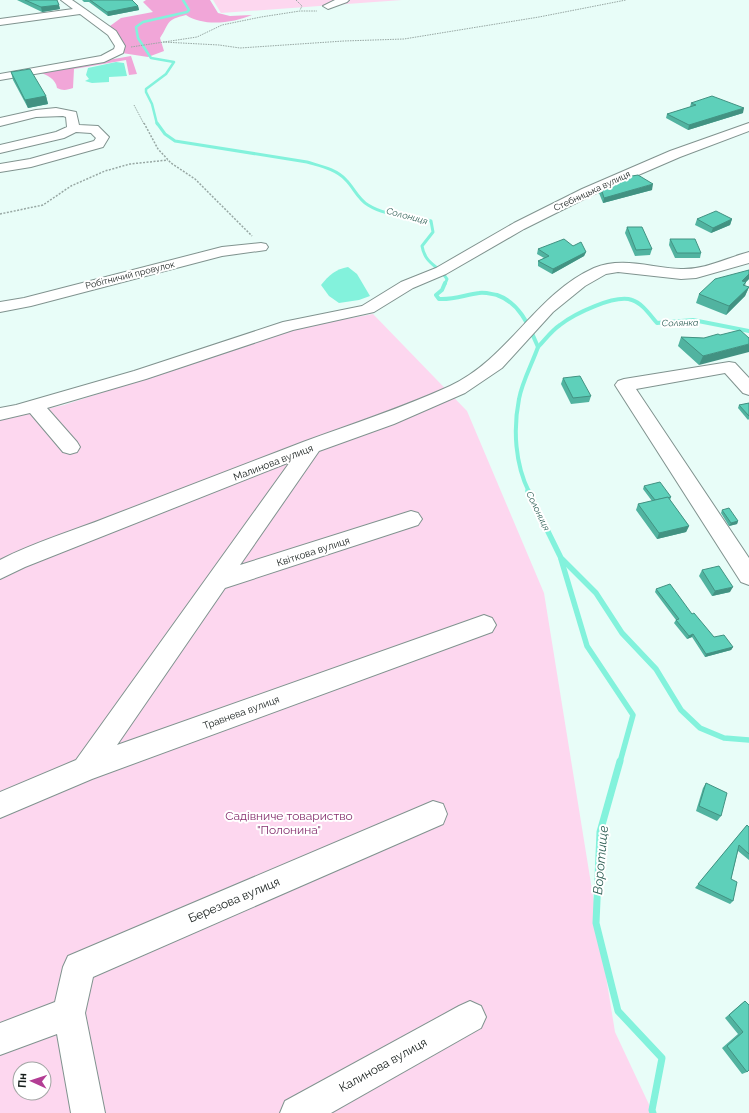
<svg xmlns="http://www.w3.org/2000/svg" width="749" height="1113" viewBox="0 0 749 1113" font-family="Raleway,sans-serif">
  <rect width="100%" height="100%" fill="#e8fdf8"/>
  <g fill="#fdd7ef" fill-rule="evenodd">
    <polygon points="213,0 402,0 221,13"/>
    <path d="M373,314L467,411L544,593L615,1032L653,1113H0V419L64,405L302,327ZM20,1069H44V1093H20Z"/>
  </g>
  <g fill="#f1a6d8">
    <path d="M146,0H210L218,13L230,16L252,15C233,23 204,27 186,15C165,20 170,23 160,38L164,51L148,57L122,53L116,33L110,26L121,18L153,12L143,2Z"/>
    <path d="M131,56L137,74L129,75L126,60L74,69L73,88C67,90 63,91 57,88C56,79 47,75 39,72Z"/>
  </g>
  <g fill="#83f2dc">
    <polygon points="116,62 124,63 127,76 109,77 109,82 92,83 85,81 89,79 86,75 88,68"/>
    <path d="M348,267L357,274L370,296L359,300L339,303L329,296L321,285C329,275 336,269 348,267Z"/>
  </g>
  <g fill="none" stroke-linecap="round" stroke-linejoin="round">
    <polyline stroke="#83f2dc" stroke-width="2.5" points="157,124 152,104 146,92 146,89 166,74 174,62 151,58 138,38 136,27 143,22 187,12 189,10 183,0"/>
    <path stroke="#83f2dc" stroke-width="3" d="M157,123L165,134L175,141L307,162C320,166 336,169 346,180C354,188 358,199 368,205C387,217 410,215 431,221L433,232L422,246C425,264 438,265 447,279L445,284"/>
    <g stroke="#83f2dc" stroke-width="4">
      <path d="M445,283L442,290L436,295L439,299C453,300 465,295 479,293C485,292 491,294 497,295C520,303 529,326 538,347C532,364 522,382 519,399C513,429 515,464 529,492"/>
      <path d="M538,347C545,340 551,331 560,325C574,314 615,294 632,300C642,303 650,315 657,323L693,320L749,331"/>
    </g>
    <g stroke="#83f2dc" stroke-width="5.5">
      <polyline points="528,491 561,558 596,593 622,633 656,669 681,710 700,728 724,738 749,740"/>
      <polyline points="561,559 587,646 633,715 620,762"/>
    </g>
    <polyline stroke="#83f2dc" stroke-width="7" points="620,761 600,832 596,923 618,1011 662,1058 652,1110 653,1113"/>
    <defs>
      <g id="minor">
        <polygon points="61,0 72,0 85,9 116,31 125,46 123,53 104,62 0,80 0,74 101,56 114,49 115,46 108,35 80,14 0,25 0,19 73,9"/>
        <polygon points="335,0 349,0 347,2 328,9 323,6"/>
        <polygon points="56,108 76,112 79,125 98,126 109,137 103,147 31,167 0,172 0,164 30,159 94,141 96,138 91,133 76,132 64,138 0,153 0,145 56,132 67,127 66,117 63,116 36,117 0,126 0,118 36,110"/>
        <polygon points="749,123 749,131 680,157 592,195 524,229 446,274 413,288 374,312 293,330 146,379 47,408 77,442 80,447 77,452 70,454 63,452 30,413 0,420 0,408 16,405 134,371 283,322 362,306 401,282 436,268 514,223 582,189 670,151"/>
        <polygon points="261,243 266,244 268,247 266,250 222,256 31,306 0,312 0,302 24,298 222,247"/>
        <path d="M749,252V263L696,278L681,279L618,272L606,274L585,286L553,312L502,368L465,393L394,424L319,451L240,565L411,511L418,513L422,519L418,525L225,588L117,745L484,615L492,618L496,625L492,632L92,779L0,818V792L76,760L290,462L25,567L0,579V560C34,542 73,531 108,517C173,492 238,467 303,442C352,424 402,408 450,386C508,359 536,294 594,268C622,256 652,268 681,269C705,270 726,258 749,252Z"/>
        <polygon points="729,362 735,363 749,378 749,395 743,393 725,373 636,389 749,558 749,585 741,582 615,385 618,381 624,379"/>
        <polygon points="433,801 443,804 447,814 443,824 93,977 85,1013 105,1113 71,1113 57,1034 0,1055 0,1023 55,1002 63,967 68,956"/>
        <polygon points="470,1001 481,1006 486,1017 481,1028 331,1113 280,1113 285,1101 459,1006"/>
      </g>
    </defs>
    <use href="#minor" stroke="#80938f" stroke-width="2"/>
    <g stroke="#97a7a3" stroke-width="1" stroke-dasharray="1.5 1" stroke-linecap="butt">
      <polyline points="296,0 302,6 300,10"/>
      <polyline points="163,42 219,45 240,48 344,41 404,39 539,17 626,0"/>
      <polyline points="131,47 197,37 222,25 261,17 300,11 317,11"/>
      <polyline points="134,105 144,124"/>
    </g>
    <g stroke="#97a7a3" stroke-width="1.5" stroke-dasharray="2 1.5" stroke-linecap="butt">
      <polyline points="144,123 158,149 171,163 195,179 252,236"/>
      <polyline points="0,214 43,205 71,186 105,171 130,164 168,160"/>
    </g>
    <use href="#minor" fill="#fff" fill-rule="evenodd"/>
  </g>
  <g fill="#51b3a0">
    <polygon points="17,0 57,0 60,9 42,12"/>
    <polygon points="82,0 132,0 138,6 139,10 108,16 89,2 84,2"/>
    <polygon points="11,72 46,96 48,104 28,108 13,80"/>
    <polygon points="691,103 743,113 688,130 666,118 667,114 690,107"/>
    <polygon points="601,188 652,190 603,203 599,193"/>
    <polygon points="697,219 732,219 730,225 711,233 695,225"/>
    <polygon points="627,227 652,249 650,255 635,256 625,233"/>
    <polygon points="670,239 701,253 700,258 675,258 669,245"/>
    <polygon points="573,246 586,252 584,256 552,274 538,266 538,261 544,258 537,254 538,249"/>
    <polygon points="749,279 746,282 745,286 749,287 745,296 726,315 696,303 699,294"/>
    <polygon points="720,335 699,365 678,346 681,337 704,338"/>
    <polygon points="563,378 591,396 589,402 571,404 561,384"/>
    <polygon points="749,403 749,419 748,420 738,408 739,405"/>
    <polygon points="644,486 671,497 670,500 689,526 686,532 657,539 636,510 638,504 652,501 643,489"/>
    <polygon points="722,510 738,521 737,524 729,526 721,513"/>
    <polygon points="702,570 730,592 712,596 699,576"/>
    <polygon points="656,589 692,614 714,637 733,647 731,650 705,657 692,637 687,639 674,623 676,620 655,592"/>
    <polygon points="706,783 721,816 717,821 696,811 703,788"/>
    <polygon points="747,825 749,827 749,860 738,851 731,879 733,901 730,904 695,888"/>
    <polygon points="745,1001 747,1072 742,1074 722,1048 738,1034 725,1018 741,1004"/>
  </g>
  <g fill="#429282">
    <polygon points="59,5 60,9 42,12 41,7"/>
    <polygon points="138,6 139,10 108,16 107,12"/>
    <polygon points="46,96 48,104 28,108 25,100"/>
    <polygon points="744,108 743,113 688,130 689,125"/>
    <polygon points="653,184 652,190 603,203 604,198"/>
    <polygon points="732,219 730,225 711,233 713,228"/>
    <polygon points="586,252 584,256 552,274 553,269"/>
    <polygon points="749,274 749,279 739,289 742,281"/>
    <polygon points="749,287 745,296 726,315 729,306"/>
    <polygon points="749,344 749,352 699,365 703,356"/>
    <polygon points="738,521 737,524 729,526 731,523"/>
    <polygon points="689,526 686,532 657,539 659,533"/>
    <polygon points="733,587 730,592 712,596 715,591"/>
    <polygon points="693,634 692,637 687,639 689,636"/>
    <polygon points="733,647 731,650 705,657 706,654"/>
  </g>
  <g fill="#5ed0ba" stroke="#429282">
    <polygon points="25,0 57,0 59,5 41,7"/>
    <polygon points="90,0 132,0 138,6 107,12"/>
    <polygon points="30,69 46,96 25,100 11,72"/>
    <polygon points="712,96 744,108 689,125 667,114 696,105 691,103"/>
    <polygon points="638,175 653,184 604,198 601,188 626,177"/>
    <polygon points="716,211 732,219 713,228 697,219"/>
    <polygon points="627,227 642,227 652,249 636,250"/>
    <polygon points="564,239 573,246 581,242 586,252 553,269 538,261 549,256 538,249"/>
    <polygon points="670,239 695,239 701,253 677,253"/>
    <polygon points="749,270 749,274 742,281 746,282 743,285 749,287 729,306 699,294 715,279"/>
    <polygon points="740,330 749,338 749,344 703,356 681,337 704,338 718,334 720,335"/>
    <polygon points="580,376 591,396 573,398 563,378"/>
    <polygon points="749,403 749,416 739,405"/>
    <polygon points="660,482 671,497 655,500 644,486"/>
    <polygon points="668,497 689,526 659,533 638,504"/>
    <polygon points="729,508 738,521 731,523 722,510"/>
    <polygon points="719,566 733,587 715,591 702,570"/>
    <polygon points="670,584 692,614 694,613 714,637 724,635 733,647 706,654 693,634 689,636 676,620 679,619 656,589"/>
    <polygon points="706,783 727,793 721,816 699,806"/>
    <polygon points="747,825 749,827 749,854 739,845 731,879 737,882 733,901 698,884"/>
    <polygon points="745,1001 749,1005 749,1070 747,1072 727,1046 743,1032 729,1015"/>
  </g>
  <g text-anchor="middle" stroke-width="4" stroke-linejoin="round" paint-order="stroke">
    <g font-size="9" fill="#161d1b" stroke="#fff">
      <text transform="translate(592 191) rotate(-25)" y="3">Стебницька вулиця</text>
      <text transform="translate(130 275) rotate(-14)" y="3">Робітничий провулок</text>
    </g>
    <g font-size="9" font-style="italic" fill="#2d5e54" stroke="#fff">
      <text transform="translate(407 216) rotate(15)" y="3">Солониця</text>
      <text transform="translate(680 323) rotate(-1)" y="3">Солянка</text>
      <text transform="translate(538 511) rotate(64)" y="3">Солониця</text>
    </g>
    <g font-size="10" fill="#161d1b" stroke="#fff">
      <text transform="translate(273 462) rotate(-21)" y="4">Малинова вулиця</text>
      <text transform="translate(313 551) rotate(-18)" y="4">Квіткова вулиця</text>
      <text transform="translate(241 712) rotate(-20)" y="4">Травнева вулиця</text>
    </g>
    <g font-size="12" fill="#873270" stroke="#fff">
      <text x="289" y="820">Садівниче товариство<tspan x="289" dy="14">"Полонина"</tspan></text>
    </g>
    <g font-size="12" fill="#161d1b" stroke="#fff">
      <text transform="translate(234 900) rotate(-23)" y="4">Березова вулиця</text>
      <text transform="translate(383 1065) rotate(-29)" y="4">Калинова вулиця</text>
    </g>
    <g font-size="13" font-style="italic" fill="#2d5e54" stroke="#fff">
      <text transform="translate(600 860) rotate(-85)" y="5">Воротище</text>
    </g>
  </g>
  <g transform="translate(32 1081) rotate(273)"><circle r="19" fill="#ffffff" stroke="#a2a5a4"/>
  <path d="M0-3L7 15L0 10L-7 15Z" fill="#b33d94"/>
  <text y="-6" font-size="11" font-weight="bold" text-anchor="middle" fill="#161d1b">Пн</text>
  </g>
</svg>
